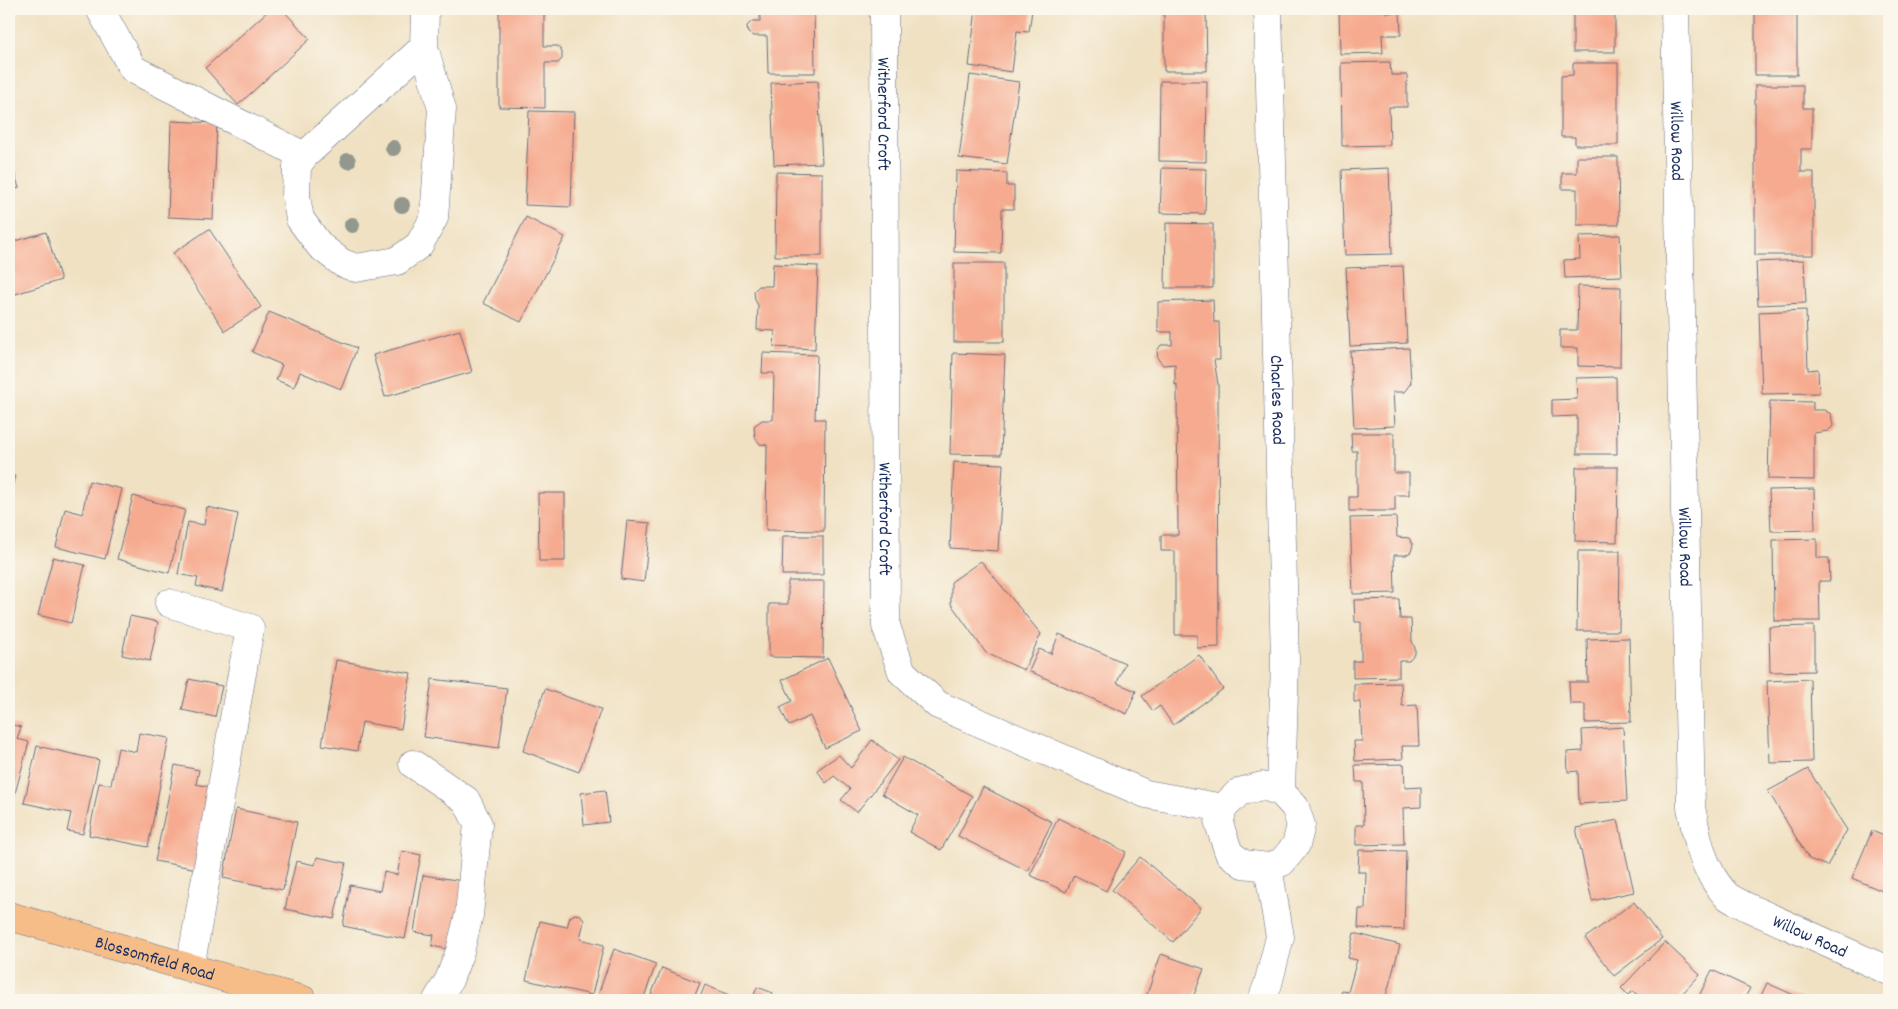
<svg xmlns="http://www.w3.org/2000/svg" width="1898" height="1009" viewBox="0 0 1898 1009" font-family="Dekko,sans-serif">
  <rect width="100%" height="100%" fill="#fbf7ec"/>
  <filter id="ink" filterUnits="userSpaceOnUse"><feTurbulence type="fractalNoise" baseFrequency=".02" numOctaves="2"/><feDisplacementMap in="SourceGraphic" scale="10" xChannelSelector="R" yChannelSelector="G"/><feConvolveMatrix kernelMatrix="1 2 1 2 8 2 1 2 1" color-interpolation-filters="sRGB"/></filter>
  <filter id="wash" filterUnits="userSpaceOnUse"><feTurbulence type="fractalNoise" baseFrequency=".0096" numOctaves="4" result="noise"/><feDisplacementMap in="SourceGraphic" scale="20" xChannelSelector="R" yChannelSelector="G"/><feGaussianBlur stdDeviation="1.12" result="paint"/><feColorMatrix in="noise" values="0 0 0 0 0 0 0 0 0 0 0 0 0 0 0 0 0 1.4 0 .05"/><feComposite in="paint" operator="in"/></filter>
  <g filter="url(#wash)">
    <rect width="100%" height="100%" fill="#f0e1c3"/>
    <g id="blocks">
      <g fill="#f6ab90">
        <polygon points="270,9 282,9 310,39 238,105 205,68"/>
        <polygon points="320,9 332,9 328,14"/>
        <polygon points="499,9 544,9 544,46 558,46 562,52 562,59 558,63 545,63 545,108 499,107"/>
        <polygon points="760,9 814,9 815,73 768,73 767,36 753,36 748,33 747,26 752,21 760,21"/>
        <polygon points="976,9 1032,10 1029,32 1017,31 1012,72 969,66"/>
        <polygon points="1164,9 1206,9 1207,71 1164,71"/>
        <polygon points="1339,9 1386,9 1386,13 1400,12 1401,35 1382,35 1383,53 1340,54"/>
        <rect x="1573" y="9" width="42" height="43"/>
        <rect x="1755" y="9" width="42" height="66"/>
        <polygon points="1390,62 1391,75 1407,75 1407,107 1389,107 1390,145 1342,146 1341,63"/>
        <polygon points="1573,63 1618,63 1618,145 1575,145 1575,137 1561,137 1561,76 1573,75"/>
        <polygon points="970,75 1019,82 1007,164 959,158"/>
        <polygon points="818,81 822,163 774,165 771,83"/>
        <polygon points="1160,81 1207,81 1206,162 1159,161"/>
        <polygon points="1755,85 1803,85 1803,108 1812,108 1812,149 1801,149 1801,172 1814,172 1814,255 1755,255"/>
        <polygon points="529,111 574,112 571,207 525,205"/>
        <polygon points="171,121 217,123 213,219 168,217"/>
        <polygon points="9,155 19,188 9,191"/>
        <polygon points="1577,157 1618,157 1619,225 1577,225 1577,189 1562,189 1562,173 1577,173"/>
        <polygon points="1162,168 1206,169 1205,214 1160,213"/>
        <polygon points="1389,168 1392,254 1345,255 1342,170"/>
        <polygon points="956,171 1007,173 1007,186 1014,186 1014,209 1002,209 1001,253 954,252"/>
        <polygon points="776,172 822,173 822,256 775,256"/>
        <polygon points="526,217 565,237 521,322 483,303"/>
        <polygon points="1166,223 1213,224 1213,288 1165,288"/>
        <polygon points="209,229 261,307 225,331 173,253"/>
        <polygon points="46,232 61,280 9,296 9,243"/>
        <polygon points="1620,235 1622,276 1565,278 1564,260 1580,259 1579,236"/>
        <polygon points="1804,260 1806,303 1758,305 1756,262"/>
        <rect x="954" y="263" width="50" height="79"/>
        <polygon points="773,264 818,266 815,349 774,347 775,331 757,330 758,305 755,300 754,291 759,286 772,286"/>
        <polygon points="1403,266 1407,343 1350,346 1346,268"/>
        <polygon points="1578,286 1621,287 1620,367 1578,366 1578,348 1560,348 1560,330 1577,330"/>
        <polygon points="1213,300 1214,322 1219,322 1220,360 1214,360 1218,384 1219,647 1197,648 1197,635 1175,635 1175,551 1161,551 1161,535 1178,535 1177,384 1175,385 1175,364 1163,365 1158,359 1157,351 1161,345 1172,345 1172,332 1158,332 1158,302"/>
        <polygon points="1806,310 1808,370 1818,369 1819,393 1762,394 1759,312"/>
        <polygon points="269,312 357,348 341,389 300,372 294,387 276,380 282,365 252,352"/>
        <polygon points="460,330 472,372 385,397 373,355"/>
        <polygon points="1409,348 1411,383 1404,392 1393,392 1395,426 1354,428 1350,351"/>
        <polygon points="763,353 817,355 815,419 825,419 824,531 766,530 767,445 760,444 755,438 754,426 762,420 773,420 774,373 762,373"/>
        <polygon points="953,353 1005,355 1001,455 950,454"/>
        <polygon points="1616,377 1617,454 1577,454 1577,416 1552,417 1552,400 1577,399 1576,378"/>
        <polygon points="1770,401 1813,402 1813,410 1824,410 1831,414 1833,426 1828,431 1814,433 1814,480 1768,479"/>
        <polygon points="1351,433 1394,433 1394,473 1409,473 1409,495 1395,495 1395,511 1349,511 1349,497 1357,497 1357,451 1352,451"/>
        <polygon points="954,462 1003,464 998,551 950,548"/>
        <polygon points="1576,467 1618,467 1617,542 1575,541"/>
        <polygon points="9,474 15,476 9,499"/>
        <polygon points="89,481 122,489 105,559 56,547 65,509 82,514"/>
        <polygon points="1814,489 1815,530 1771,531 1769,490"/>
        <polygon points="538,493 565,493 565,561 539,561"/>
        <polygon points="133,496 185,510 169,573 117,559"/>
        <polygon points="207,507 238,514 222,592 196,586 198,578 178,574 188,522 204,525"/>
        <polygon points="1396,517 1397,537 1409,538 1413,545 1411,552 1406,555 1394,555 1395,593 1353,594 1350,518"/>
        <polygon points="627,521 650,523 644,582 621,579"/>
        <polygon points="783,536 823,536 823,575 782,575"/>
        <polygon points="1817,539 1817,558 1829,558 1830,581 1819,581 1820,621 1774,621 1773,540"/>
        <polygon points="1578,551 1620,551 1619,631 1577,631"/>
        <polygon points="53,557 85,565 71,623 38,615"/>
        <polygon points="981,561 1041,634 1024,670 986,653 951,604 951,582"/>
        <polygon points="788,581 824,581 823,658 769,657 769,604 788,604"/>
        <polygon points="1399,599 1400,619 1411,619 1412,641 1415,648 1415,654 1409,661 1399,661 1399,677 1353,678 1353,661 1361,661 1361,622 1355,622 1354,600"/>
        <polygon points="130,616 158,622 150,661 122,655"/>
        <polygon points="1814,626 1814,671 1770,672 1769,627"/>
        <polygon points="1059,634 1125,663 1117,683 1136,691 1127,714 1029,671 1039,649 1051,654"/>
        <polygon points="1629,638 1631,722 1585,723 1585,704 1570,704 1569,682 1588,682 1587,639"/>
        <polygon points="1199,655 1223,689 1173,725 1160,706 1153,711 1142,696"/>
        <polygon points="828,658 862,731 825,748 810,716 789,726 780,707 792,701 782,680"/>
        <polygon points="336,660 411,673 401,729 362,722 357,751 322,745"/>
        <polygon points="189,679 222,686 215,717 182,710"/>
        <polygon points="432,679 507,688 499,748 424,737"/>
        <polygon points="1810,679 1812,762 1770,763 1767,681"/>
        <polygon points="1401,683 1402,706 1417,705 1419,746 1402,746 1403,759 1355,761 1354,741 1362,741 1360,702 1354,702 1354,684"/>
        <polygon points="545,689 601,709 579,772 523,751"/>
        <polygon points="9,724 21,727 17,739 29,742 14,797 9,795"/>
        <polygon points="1623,727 1627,801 1579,804 1578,771 1568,772 1567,752 1583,751 1582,730"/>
        <polygon points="139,733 169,738 148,847 89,835 99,783 111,785 118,748 136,752"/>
        <polygon points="872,740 898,760 857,812 841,800 850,789 834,776 826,783 817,770 839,755 851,768"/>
        <polygon points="37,746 99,760 83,834 67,831 71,813 24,803"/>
        <polygon points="903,757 972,796 941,850 909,832 918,815 882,794"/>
        <polygon points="1404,764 1405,788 1421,787 1421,807 1403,808 1404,844 1356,845 1356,825 1364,825 1363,782 1356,782 1355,765"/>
        <polygon points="175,765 199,770 196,784 214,788 197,869 155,861"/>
        <polygon points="1808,769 1847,830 1827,866 1809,859 1768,791"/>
        <polygon points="983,787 1052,822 1028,871 958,836"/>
        <polygon points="605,790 609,822 584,825 581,793"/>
        <polygon points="236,809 297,822 283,890 223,878"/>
        <polygon points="1058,818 1126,852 1106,891 1074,875 1066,892 1030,875"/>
        <polygon points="1618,820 1634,892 1592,901 1576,828"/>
        <polygon points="1872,831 1889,838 1889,894 1852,878"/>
        <polygon points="1359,850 1406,851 1404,930 1358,928 1359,909 1365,909 1366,872 1358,872"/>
        <polygon points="402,851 421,855 405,939 343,926 350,885 380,891 384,872 397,875"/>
        <polygon points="317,857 346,863 334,919 285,909 296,861 315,865"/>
        <polygon points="1140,857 1201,908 1173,942 1112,890"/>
        <polygon points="423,875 463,881 452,950 432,946 434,935 414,932"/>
        <polygon points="1634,902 1662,939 1614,976 1585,938"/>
        <polygon points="575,914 581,915 584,921 580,939 604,945 592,995 526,980 540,921 567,927 570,917"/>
        <polygon points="1354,933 1400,945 1385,1000 1339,1000 1342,991 1348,992 1357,960 1348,958"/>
        <polygon points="1665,942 1700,975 1676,1000 1643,1000 1633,991 1628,995 1621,988"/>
        <polygon points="614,949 656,964 643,1000 623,1000 616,998 615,1000 604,1000 597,998"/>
        <polygon points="1161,954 1204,969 1192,1000 1145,1000"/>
        <polygon points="662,968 700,983 693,1000 649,1000"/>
        <polygon points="1712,970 1750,988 1744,1000 1697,1000"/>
        <polygon points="1767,983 1805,1000 1759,1000"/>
        <polygon points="705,985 741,1000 699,1000"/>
        <polygon points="757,987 773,993 770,1000 752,1000"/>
      </g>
    </g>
  </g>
  <g filter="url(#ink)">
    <use href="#blocks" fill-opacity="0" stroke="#666d81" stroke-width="1"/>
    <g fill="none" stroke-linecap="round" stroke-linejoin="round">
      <defs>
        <g id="minor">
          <polyline points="100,9 133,69 304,156"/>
          <path id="s1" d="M884,9L886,626L902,672L938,705L1146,794L1223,808"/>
          <path id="s2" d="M1268,9L1285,660L1281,792L1295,807L1301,825L1296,845L1282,862L1268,867L1243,864L1229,853L1219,824L1223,808L1239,792L1262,786L1281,792"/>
          <path id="s3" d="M1675,9L1691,807C1697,838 1703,871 1726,895C1732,900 1740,903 1747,907L1889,971"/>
          <polyline points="424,47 304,156 297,166 296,197 300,219 320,246 342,263 356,268 397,261 419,245 434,218 442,109 424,47 425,9"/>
          <polyline points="169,603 250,628 190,968"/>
          <polyline points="413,764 466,800 478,824 469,915 460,951 449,980 437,1000"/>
          <polyline points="1262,1000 1268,984 1280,937 1268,867"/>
        </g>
        <g id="major">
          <path id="s4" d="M9,916L303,1000"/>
        </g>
      </defs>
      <use href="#minor" stroke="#666d81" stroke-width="29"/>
      <use href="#major" stroke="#666d81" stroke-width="29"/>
      <use href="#minor" stroke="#fff" stroke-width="28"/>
      <use href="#major" stroke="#f7bd88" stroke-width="28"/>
    </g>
    <g fill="#93988e">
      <circle cx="393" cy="148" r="8"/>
      <circle cx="348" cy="161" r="8"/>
      <circle cx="402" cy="205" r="8"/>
      <circle cx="352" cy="225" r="8"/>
    </g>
  </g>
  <g text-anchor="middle" stroke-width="4" stroke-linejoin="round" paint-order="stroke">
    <g font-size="18" fill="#1b2f5e" stroke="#fbf7ec">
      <text dy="6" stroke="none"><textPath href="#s1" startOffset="105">Witherford Croft</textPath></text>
      <text dy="6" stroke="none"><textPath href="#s3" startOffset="132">Willow Road</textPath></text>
      <text dy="6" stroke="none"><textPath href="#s2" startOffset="391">Charles Road</textPath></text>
      <text dy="6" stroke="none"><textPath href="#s1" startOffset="510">Witherford Croft</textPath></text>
      <text dy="6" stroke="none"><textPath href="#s3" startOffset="538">Willow Road</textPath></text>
      <text dy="6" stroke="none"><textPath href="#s3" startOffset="988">Willow Road</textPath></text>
      <text dy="6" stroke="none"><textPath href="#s4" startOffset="152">Blossomfield Road</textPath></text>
    </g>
  </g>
  <rect width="1898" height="1009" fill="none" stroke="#fbf7ec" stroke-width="30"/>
</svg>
